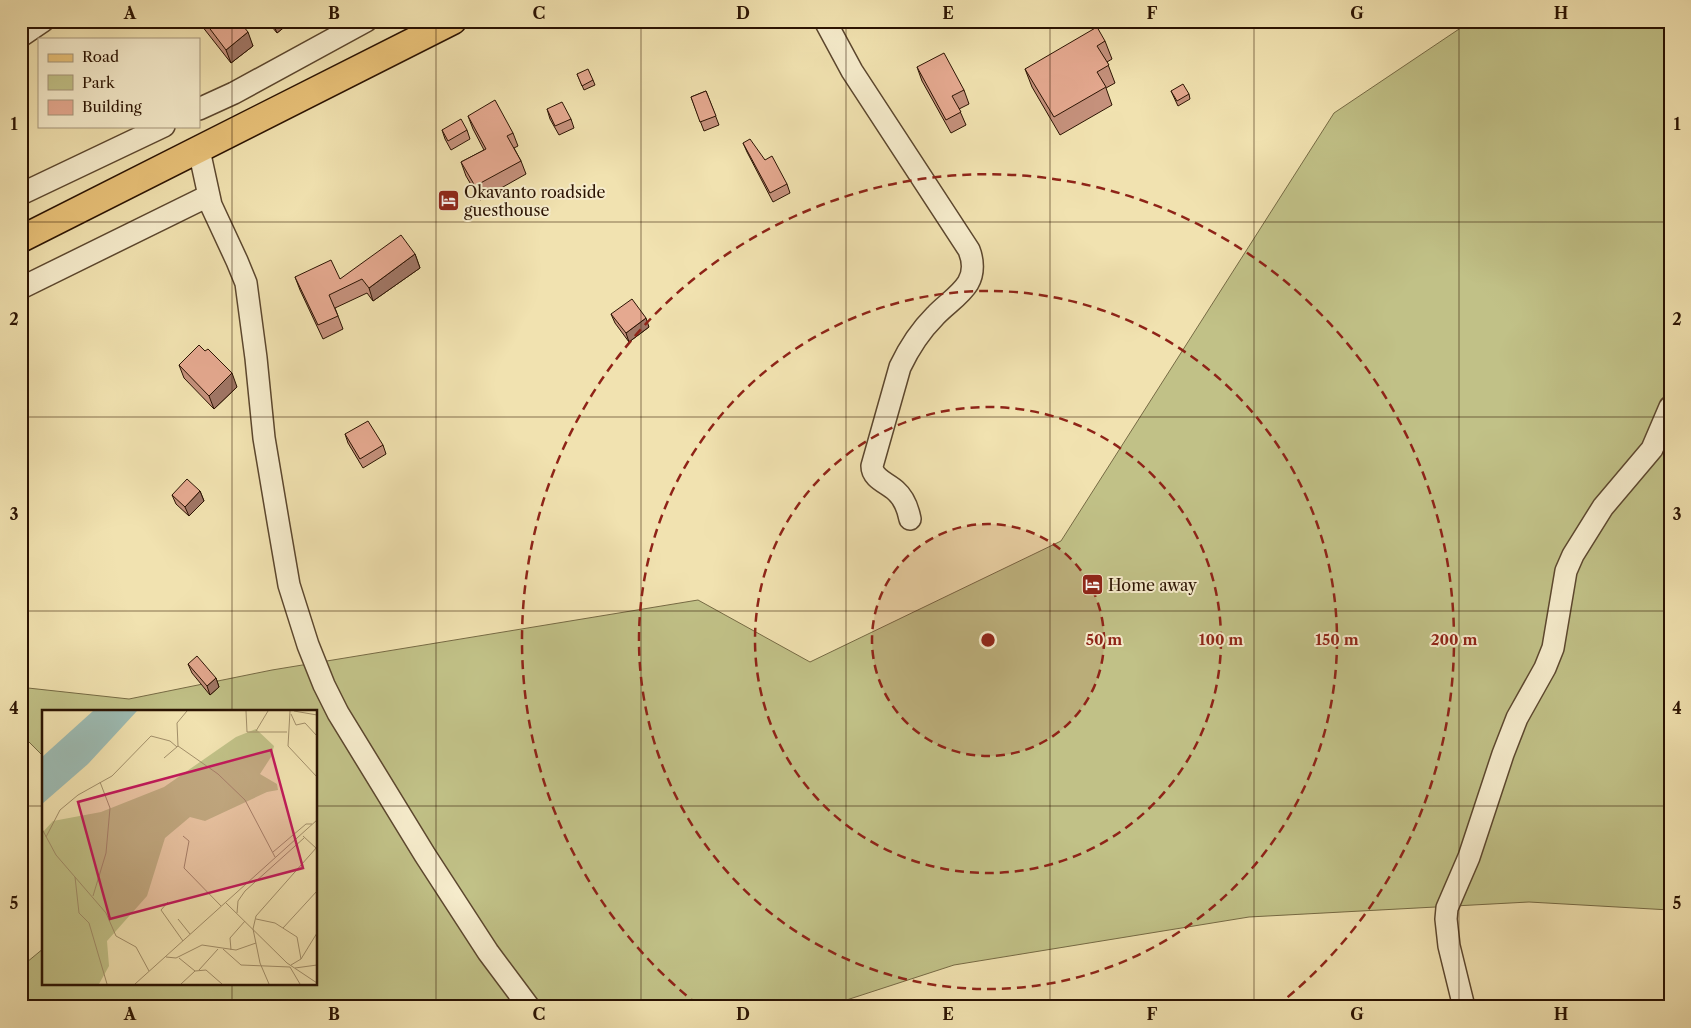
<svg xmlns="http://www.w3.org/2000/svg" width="1691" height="1028" viewBox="0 0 1691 1028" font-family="'Libre Caslon Text',serif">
  <rect width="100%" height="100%" fill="#f1e2b0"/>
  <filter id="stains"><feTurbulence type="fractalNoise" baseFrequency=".004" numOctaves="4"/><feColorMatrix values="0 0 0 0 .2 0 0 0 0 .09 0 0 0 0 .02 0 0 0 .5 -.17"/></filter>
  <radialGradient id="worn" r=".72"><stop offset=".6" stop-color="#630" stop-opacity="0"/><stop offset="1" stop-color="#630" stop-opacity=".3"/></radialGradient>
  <polygon fill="#c1c187" stroke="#766a44" points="1471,21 1670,21 1670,910 1529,902 1249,917 954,965 825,1007 21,1007 21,967 44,948 44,984 316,984 316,712 44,712 44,757 26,739 28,688 129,699 272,670 698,600 810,662 1061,541 1334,113"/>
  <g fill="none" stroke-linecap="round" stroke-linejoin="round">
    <defs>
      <g id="minor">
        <path d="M825,21L852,71L969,250C973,260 974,273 968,283C960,296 945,305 935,316C920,331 909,348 900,367L872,466C872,479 888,483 896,491C904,498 908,509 910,519"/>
        <polyline points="21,36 43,21"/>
        <polyline points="199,109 234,93 366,21"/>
        <polyline points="199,150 211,205 237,261 246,283 256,358 264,438 279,527 289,585 308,645 324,685 338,713 425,855 488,952 529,1007"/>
        <polyline points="21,194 164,126"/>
        <polyline points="21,288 208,196"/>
        <polyline points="1464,1007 1449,946 1446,919 1447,908 1469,857 1503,754 1517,718 1545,668 1553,648 1566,571 1573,555 1603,507 1652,449 1670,407"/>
      </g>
      <polyline id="major" points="21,239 453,21"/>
    </defs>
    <use href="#minor" stroke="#5c472e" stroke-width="24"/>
    <use href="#major" stroke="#2b1302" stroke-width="29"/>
    <use href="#minor" stroke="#f6eccc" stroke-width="21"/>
    <use href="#major" stroke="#e8c178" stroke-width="26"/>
  </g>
  <g fill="#c5917c" stroke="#2b1302">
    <polygon points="198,21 239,21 253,46 231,63"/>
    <polygon points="267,21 292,21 277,33"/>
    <polygon points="779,21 792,21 781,26"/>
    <polygon points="1105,41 1112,59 1107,62 1115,83 1106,88 1112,105 1060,135 1032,87 1025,69"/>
    <polygon points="917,67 964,90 969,104 959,109 966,125 951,133 922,81"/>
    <polygon points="577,74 593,80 595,85 584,90"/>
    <polygon points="706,91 719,125 704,131 691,97"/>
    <polygon points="1171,91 1189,94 1190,99 1178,106"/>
    <polygon points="547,109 571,119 574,128 559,135 550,119"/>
    <polygon points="468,116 513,133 518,146 514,148 521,161 526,174 480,200 466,176 461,162 484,150 473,129"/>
    <polygon points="442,130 467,130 470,139 451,150 445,139"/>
    <polygon points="743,143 765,160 787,184 790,193 773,202 747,152"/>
    <polygon points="415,254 420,268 373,301 367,293 335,308 343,329 323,339 300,290 295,277 340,279"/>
    <polygon points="611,314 649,327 629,342 615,323"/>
    <polygon points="179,365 237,387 214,409 184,378"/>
    <polygon points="345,434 383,445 386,454 363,468 348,443"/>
    <polygon points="200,491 204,501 189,516 176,504 172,495"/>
    <polygon points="188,664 216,678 219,687 210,695 192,673"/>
  </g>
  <g fill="#a07665" stroke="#2b1302">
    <polygon points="272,21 292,21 277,33"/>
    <polygon points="248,32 253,46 231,63 226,50"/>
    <polygon points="415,254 420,268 373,301 369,288"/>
    <polygon points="646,318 649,327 629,342 626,333"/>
    <polygon points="232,373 237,387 214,409 209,396"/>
    <polygon points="200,491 204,501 189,516 185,507"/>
    <polygon points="216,678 219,687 210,695 207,686"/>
  </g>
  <g fill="#e5a990" stroke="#2b1302">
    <polygon points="204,21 239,21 248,32 226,50"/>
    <polygon points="1097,27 1105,41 1097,46 1109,65 1097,72 1106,87 1054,117 1025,69"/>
    <polygon points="944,53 964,90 952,96 961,112 946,120 917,67"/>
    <polygon points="588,69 593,80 582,86 577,74"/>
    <polygon points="1183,84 1189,94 1177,101 1171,91"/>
    <polygon points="706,91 716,116 700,122 691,97"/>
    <polygon points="495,100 513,133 507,136 521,161 475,186 461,162 486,149 468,116"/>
    <polygon points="562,102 571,119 555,126 547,109"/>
    <polygon points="461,119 467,130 448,141 442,130"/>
    <polygon points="750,139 765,160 772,156 787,184 770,193 743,143"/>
    <polygon points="401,235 415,254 369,288 362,279 329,295 338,316 318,325 295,277 331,260 340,279"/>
    <polygon points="632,299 646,318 626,333 611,314"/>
    <polygon points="199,345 205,351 208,349 232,373 209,396 179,365"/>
    <polygon points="368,421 383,445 360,459 345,434"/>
    <polygon points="187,479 200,491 185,507 172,495"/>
    <polygon points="197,656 216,678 207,686 188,664"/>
  </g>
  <path fill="none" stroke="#2b1302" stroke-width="1" stroke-opacity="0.55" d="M232,21V712M436,21V1007M641,21V1007M846,21V1007M1050,21V1007M1254,21V1007M1459,21V1007M21,222H1670M21,417H1670M21,611H1670M21,806H44M316,806H1670M232,984V1007"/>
  <circle cx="988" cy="640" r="116" fill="#8f2418" fill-opacity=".12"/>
  <g fill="none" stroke="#8f2418" stroke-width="2.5" stroke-dasharray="9 6">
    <circle cx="988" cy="640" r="116"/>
    <circle cx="988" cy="640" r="233"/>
    <circle cx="988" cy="640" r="349"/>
    <path d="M698 1005A466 466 0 1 1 1278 1005"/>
  </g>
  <defs>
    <symbol id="hotel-square" viewBox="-11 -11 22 22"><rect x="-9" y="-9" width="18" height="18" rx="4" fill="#8f2418" stroke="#f6eccc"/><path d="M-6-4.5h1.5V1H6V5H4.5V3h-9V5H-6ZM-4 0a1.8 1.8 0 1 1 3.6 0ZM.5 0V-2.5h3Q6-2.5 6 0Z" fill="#fff"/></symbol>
  </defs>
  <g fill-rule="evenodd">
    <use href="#hotel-square" x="436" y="188" width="25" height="25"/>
    <use href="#hotel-square" x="1080" y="572" width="25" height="25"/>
  </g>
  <g text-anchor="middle" stroke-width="4" stroke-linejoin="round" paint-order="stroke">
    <g font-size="16" fill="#2b1302" stroke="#f6eccc" text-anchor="start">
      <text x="464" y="198">Okavanto roadside<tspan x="464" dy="18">guesthouse</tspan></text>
      <text x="1108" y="591">Home away</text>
    </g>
  </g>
  <g transform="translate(42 710)">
    <rect width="275" height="275" fill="#f1e2b0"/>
    <path d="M214,19L232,36L229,47L218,64L235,74L236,80L225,82L163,111L148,107L123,128L105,186L65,231L67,256L57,274H0V123L11,111L59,102L122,77L194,27Z" fill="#c1c187"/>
    <path d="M51,1H95L46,54L0,94V47Z" fill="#9dbcb4"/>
    <path fill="none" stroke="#a28f6a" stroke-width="1" d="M145,1L135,13L136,36L176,64L203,90L233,147M204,1L205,22H245M248,1L246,36L275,67M252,1L275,5M249,4L254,15L263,13L275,26M214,21L226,1M122,48L136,36M0,119L14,145L64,203L74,226L94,237L107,261M141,126L147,131L142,158L179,196M261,126L275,139M4,127L18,100L36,85L70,66L109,26L128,31L135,37M231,142L264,114H270M33,167L37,203L47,213L65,274M51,186L64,143L68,98L58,72M126,192L119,200L141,231M184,193L245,253L275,273M195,203L196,191L203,181L262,128M136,209L148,224M214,209L233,213L255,227L259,249M241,218L275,181M181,239L199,255L248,257M189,240L188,228L203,211M124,247L134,248L160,235L194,240L214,233M137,248L153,261M249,255L259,249L275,223M248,257L258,274M253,258L275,255M157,260L176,239M93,274L275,110M139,274L153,261L164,260L180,274M227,274L218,253L211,219L214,206L275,137"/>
    <path fill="#c2185b" fill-opacity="0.15" stroke="#c2185b" stroke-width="2.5" d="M229,40L261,158L68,209L36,92Z"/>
    <rect width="275" height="275" fill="none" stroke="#2b1302" stroke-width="2.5"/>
  </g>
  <circle cx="988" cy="640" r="8" fill="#8f2418" stroke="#f6eccc" stroke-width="2.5"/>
  <g font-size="15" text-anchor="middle" font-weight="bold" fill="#8f2418" stroke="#f6eccc" stroke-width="4" stroke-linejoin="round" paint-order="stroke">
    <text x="1104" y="645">50 m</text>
    <text x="1221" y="645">100 m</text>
    <text x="1337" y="645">150 m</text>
    <text x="1454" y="645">200 m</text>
  </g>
  <rect width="1691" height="1028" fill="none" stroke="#f1e2b0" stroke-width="55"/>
  <rect x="38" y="38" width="162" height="90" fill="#f6eccc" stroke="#a5957b"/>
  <rect x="48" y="54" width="25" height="8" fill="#e8c178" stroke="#a5957b"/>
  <text x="82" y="62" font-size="15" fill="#2b1302">Road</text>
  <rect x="48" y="75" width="25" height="15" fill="#c1c187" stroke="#a5957b"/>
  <text x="82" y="88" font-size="15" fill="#2b1302">Park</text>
  <rect x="48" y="100" width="25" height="15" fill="#e5a990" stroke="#a5957b"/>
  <text x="82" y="112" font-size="15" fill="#2b1302">Building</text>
  <rect x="28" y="28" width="1636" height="972" fill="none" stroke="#2b1302" stroke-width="2"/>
  <g font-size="16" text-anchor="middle" font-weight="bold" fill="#2b1302">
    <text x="130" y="19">A</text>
    <text x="334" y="19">B</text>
    <text x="539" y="19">C</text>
    <text x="743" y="19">D</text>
    <text x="948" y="19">E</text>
    <text x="1152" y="19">F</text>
    <text x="1357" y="19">G</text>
    <text x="1561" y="19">H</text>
    <text x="14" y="130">1</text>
    <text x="1677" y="130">1</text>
    <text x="14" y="325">2</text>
    <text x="1677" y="325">2</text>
    <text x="14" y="520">3</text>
    <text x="1677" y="520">3</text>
    <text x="14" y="714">4</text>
    <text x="1677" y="714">4</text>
    <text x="14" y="909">5</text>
    <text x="1677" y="909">5</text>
    <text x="130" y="1020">A</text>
    <text x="334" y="1020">B</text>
    <text x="539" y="1020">C</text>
    <text x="743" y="1020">D</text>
    <text x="948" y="1020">E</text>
    <text x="1152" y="1020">F</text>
    <text x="1357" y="1020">G</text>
    <text x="1561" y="1020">H</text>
  </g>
  <rect width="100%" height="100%" filter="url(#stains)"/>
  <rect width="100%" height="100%" fill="url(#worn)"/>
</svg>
